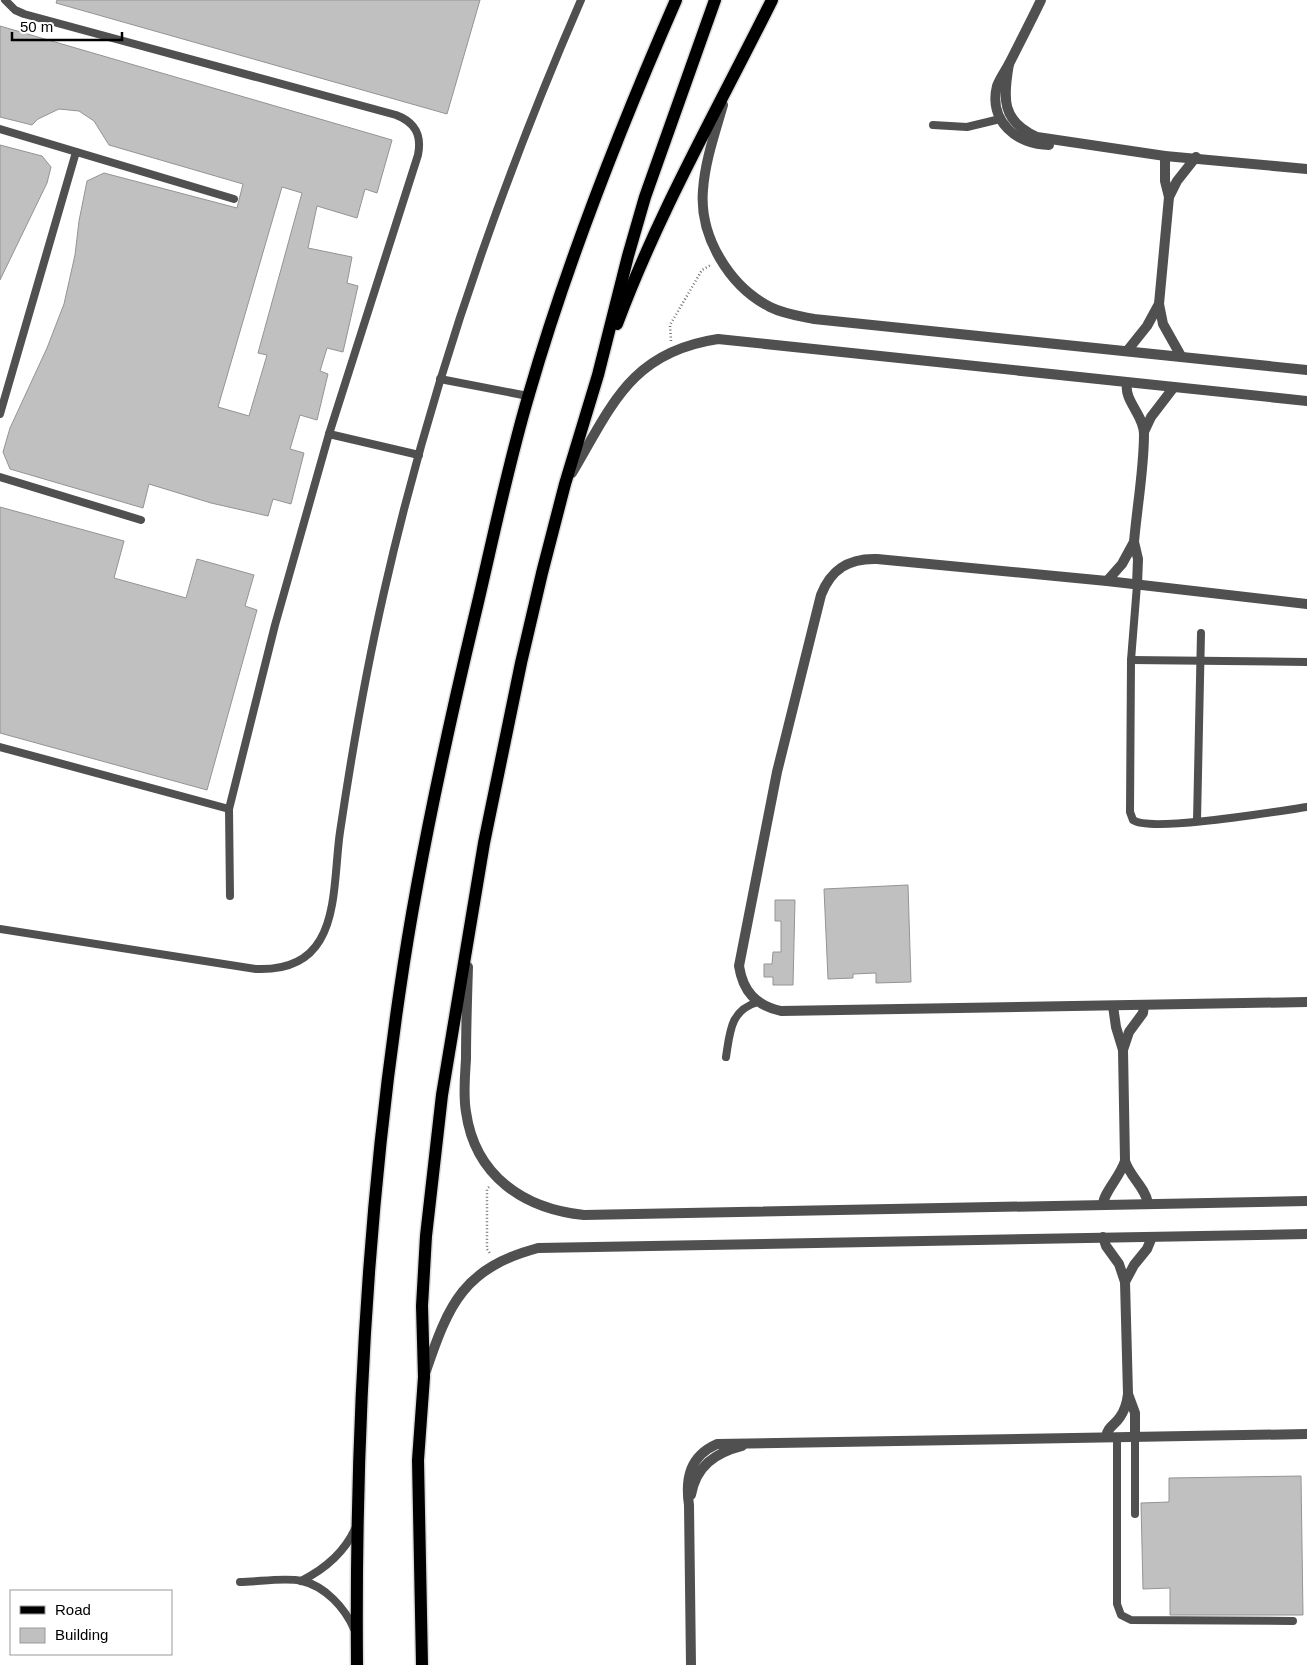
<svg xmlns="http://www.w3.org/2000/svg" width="1307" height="1665" viewBox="0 0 1307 1665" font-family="Helvetica,sans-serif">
  <rect width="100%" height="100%" fill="#fff"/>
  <g fill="#c0c0c0" stroke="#949494" fill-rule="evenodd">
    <polygon points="57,0 480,0 447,114 56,3"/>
    <path d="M0,26L392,140L377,193L365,189L357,218L317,206L308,248L352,257L347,283L358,286L343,352L327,348L320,371L328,374L317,420L300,415L290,449L304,453L291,504L273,499L268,516L211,503L149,484L143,508L10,469L3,452L10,428L47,348L64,304L75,255L79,221L87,181L104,173L237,208L243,184L109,145L94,121L79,111L59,109L38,119L32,125L0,117ZM282,187L302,193L258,353L267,355L249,416L218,407Z"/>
    <polygon points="0,145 42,156 51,167 47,183 0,280"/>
    <polygon points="0,507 124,541 114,578 186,598 197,559 254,575 245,606 257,610 207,790 0,733"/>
    <polygon points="908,885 911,982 876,983 876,973 853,974 853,978 828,979 824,889"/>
    <polygon points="775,900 795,900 793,985 773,985 773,977 764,977 764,964 772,964 773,952 781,952 781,921 775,921"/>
    <polygon points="1301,1476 1303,1615 1170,1615 1170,1588 1143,1589 1141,1503 1169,1502 1169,1478"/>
  </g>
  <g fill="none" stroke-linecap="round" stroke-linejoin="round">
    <defs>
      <g id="primary">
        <path d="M617,324C659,211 719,107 772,0"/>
        <path d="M357,1665C355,1439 367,1212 400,989C418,864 445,741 474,619C492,544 507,468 529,394C568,259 620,128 676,0"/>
        <polyline points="422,1665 418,1460 424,1377 422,1306 426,1236 442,1095 484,843 521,663 542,573 565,484 598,375 628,256 645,197 715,0"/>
      </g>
    </defs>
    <use href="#primary" stroke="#dbdbdb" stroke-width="15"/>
    <g stroke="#727272" stroke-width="2.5" stroke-dasharray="1 2.5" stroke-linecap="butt">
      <polyline points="671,341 670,325 702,270 711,265"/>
      <polyline points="489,1187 487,1189 487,1249 491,1255"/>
    </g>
    <g stroke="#505050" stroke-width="8">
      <path d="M5,0L15,10L24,14L396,115C415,122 422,135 418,155L329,434L275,625L229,809L230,896"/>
      <polyline points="933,125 967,127 1000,119"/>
      <polyline points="0,129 234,199"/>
      <polyline points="440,379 528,396"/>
      <polyline points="0,414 76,152"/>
      <polyline points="329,434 419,455"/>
      <polyline points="0,477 141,520"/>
      <path d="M1137,585L1131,660L1130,812L1133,820C1150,833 1279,811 1307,807"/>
      <polyline points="1131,660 1307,662"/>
      <polyline points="0,747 229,809"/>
      <polyline points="1197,821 1201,633"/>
      <path d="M0,929L256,969C281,970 306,964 320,940C337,912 335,865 340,832C352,751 366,671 384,592C430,389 498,191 581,0"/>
      <path d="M726,1057C730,1032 730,1010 758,1002"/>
      <polyline points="1117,1437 1117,1604 1121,1615 1131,1620 1293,1621"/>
      <polyline points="1135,1514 1135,1437"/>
      <path d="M301,1581C325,1569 344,1553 355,1529"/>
      <path d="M240,1582C258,1582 285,1577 302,1581C325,1586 345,1608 354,1629"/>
    </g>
    <g stroke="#505050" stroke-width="10">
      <path d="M1041,0C1031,21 1020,42 1010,62C1006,70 1000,78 997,86C988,121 1017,145 1049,145"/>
      <path d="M1009,64C1003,98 1001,121 1037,137L1165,156L1307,169"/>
      <polyline points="1165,156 1165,181 1169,197"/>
      <polyline points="1127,351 1147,326 1159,304"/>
      <polyline points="1181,356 1163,324 1159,304 1169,197 1177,181 1196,157"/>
      <path d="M1127,384C1124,401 1144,415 1144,434C1144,469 1137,507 1134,542L1138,559L1137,585"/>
      <polyline points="1144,432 1151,417 1174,387"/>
      <polyline points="1107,581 1122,564 1134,542"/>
      <path d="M1307,604L1107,581L877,559C849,558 831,569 821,595L777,772L739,966C743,991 755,1005 781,1011L1307,1002"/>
      <path d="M1113,1006L1116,1027L1123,1050L1125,1161C1130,1177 1145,1187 1148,1203"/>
      <polyline points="1123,1050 1129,1032 1143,1013 1144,1005"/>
      <path d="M1103,1205C1103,1193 1120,1177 1125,1161"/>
      <path d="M1103,1237L1106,1246L1119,1264L1125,1282L1128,1394C1127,1402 1125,1410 1120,1417C1115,1425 1107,1427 1106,1437"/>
      <polyline points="1125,1282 1134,1265 1147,1249 1152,1237"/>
      <polyline points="1128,1394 1135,1413 1135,1437"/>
      <path d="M691,1495C696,1466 715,1453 742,1446"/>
      <path d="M691,1665L689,1505C685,1478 690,1456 717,1444L1307,1434"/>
    </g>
    <g stroke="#505050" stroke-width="10">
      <path d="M723,105C715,133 705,161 703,190C699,236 729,286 770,307C784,314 799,316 814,319L1307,370"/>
      <path d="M572,473C612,405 631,352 718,339L1307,401"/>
      <path d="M468,967C467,998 466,1028 466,1059C465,1076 463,1095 466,1112C475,1176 524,1209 584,1215L1307,1201"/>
      <path d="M426,1371C449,1303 464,1268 538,1248L1307,1234"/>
    </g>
    <use href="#primary" stroke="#000" stroke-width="12"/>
  </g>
  <rect x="10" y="1590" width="162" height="65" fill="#ffffff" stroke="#999999"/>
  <rect x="20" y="1606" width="25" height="8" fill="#000000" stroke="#999999"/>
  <text x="55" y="1615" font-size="15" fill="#000000">Road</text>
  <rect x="20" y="1628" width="25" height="15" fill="#c0c0c0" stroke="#999999"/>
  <text x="55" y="1640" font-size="15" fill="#000000">Building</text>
  <path d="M12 32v8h110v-8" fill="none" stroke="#000000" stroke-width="2.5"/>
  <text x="20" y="32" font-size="15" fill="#000000" stroke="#ffffff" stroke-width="4" paint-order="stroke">50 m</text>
</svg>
